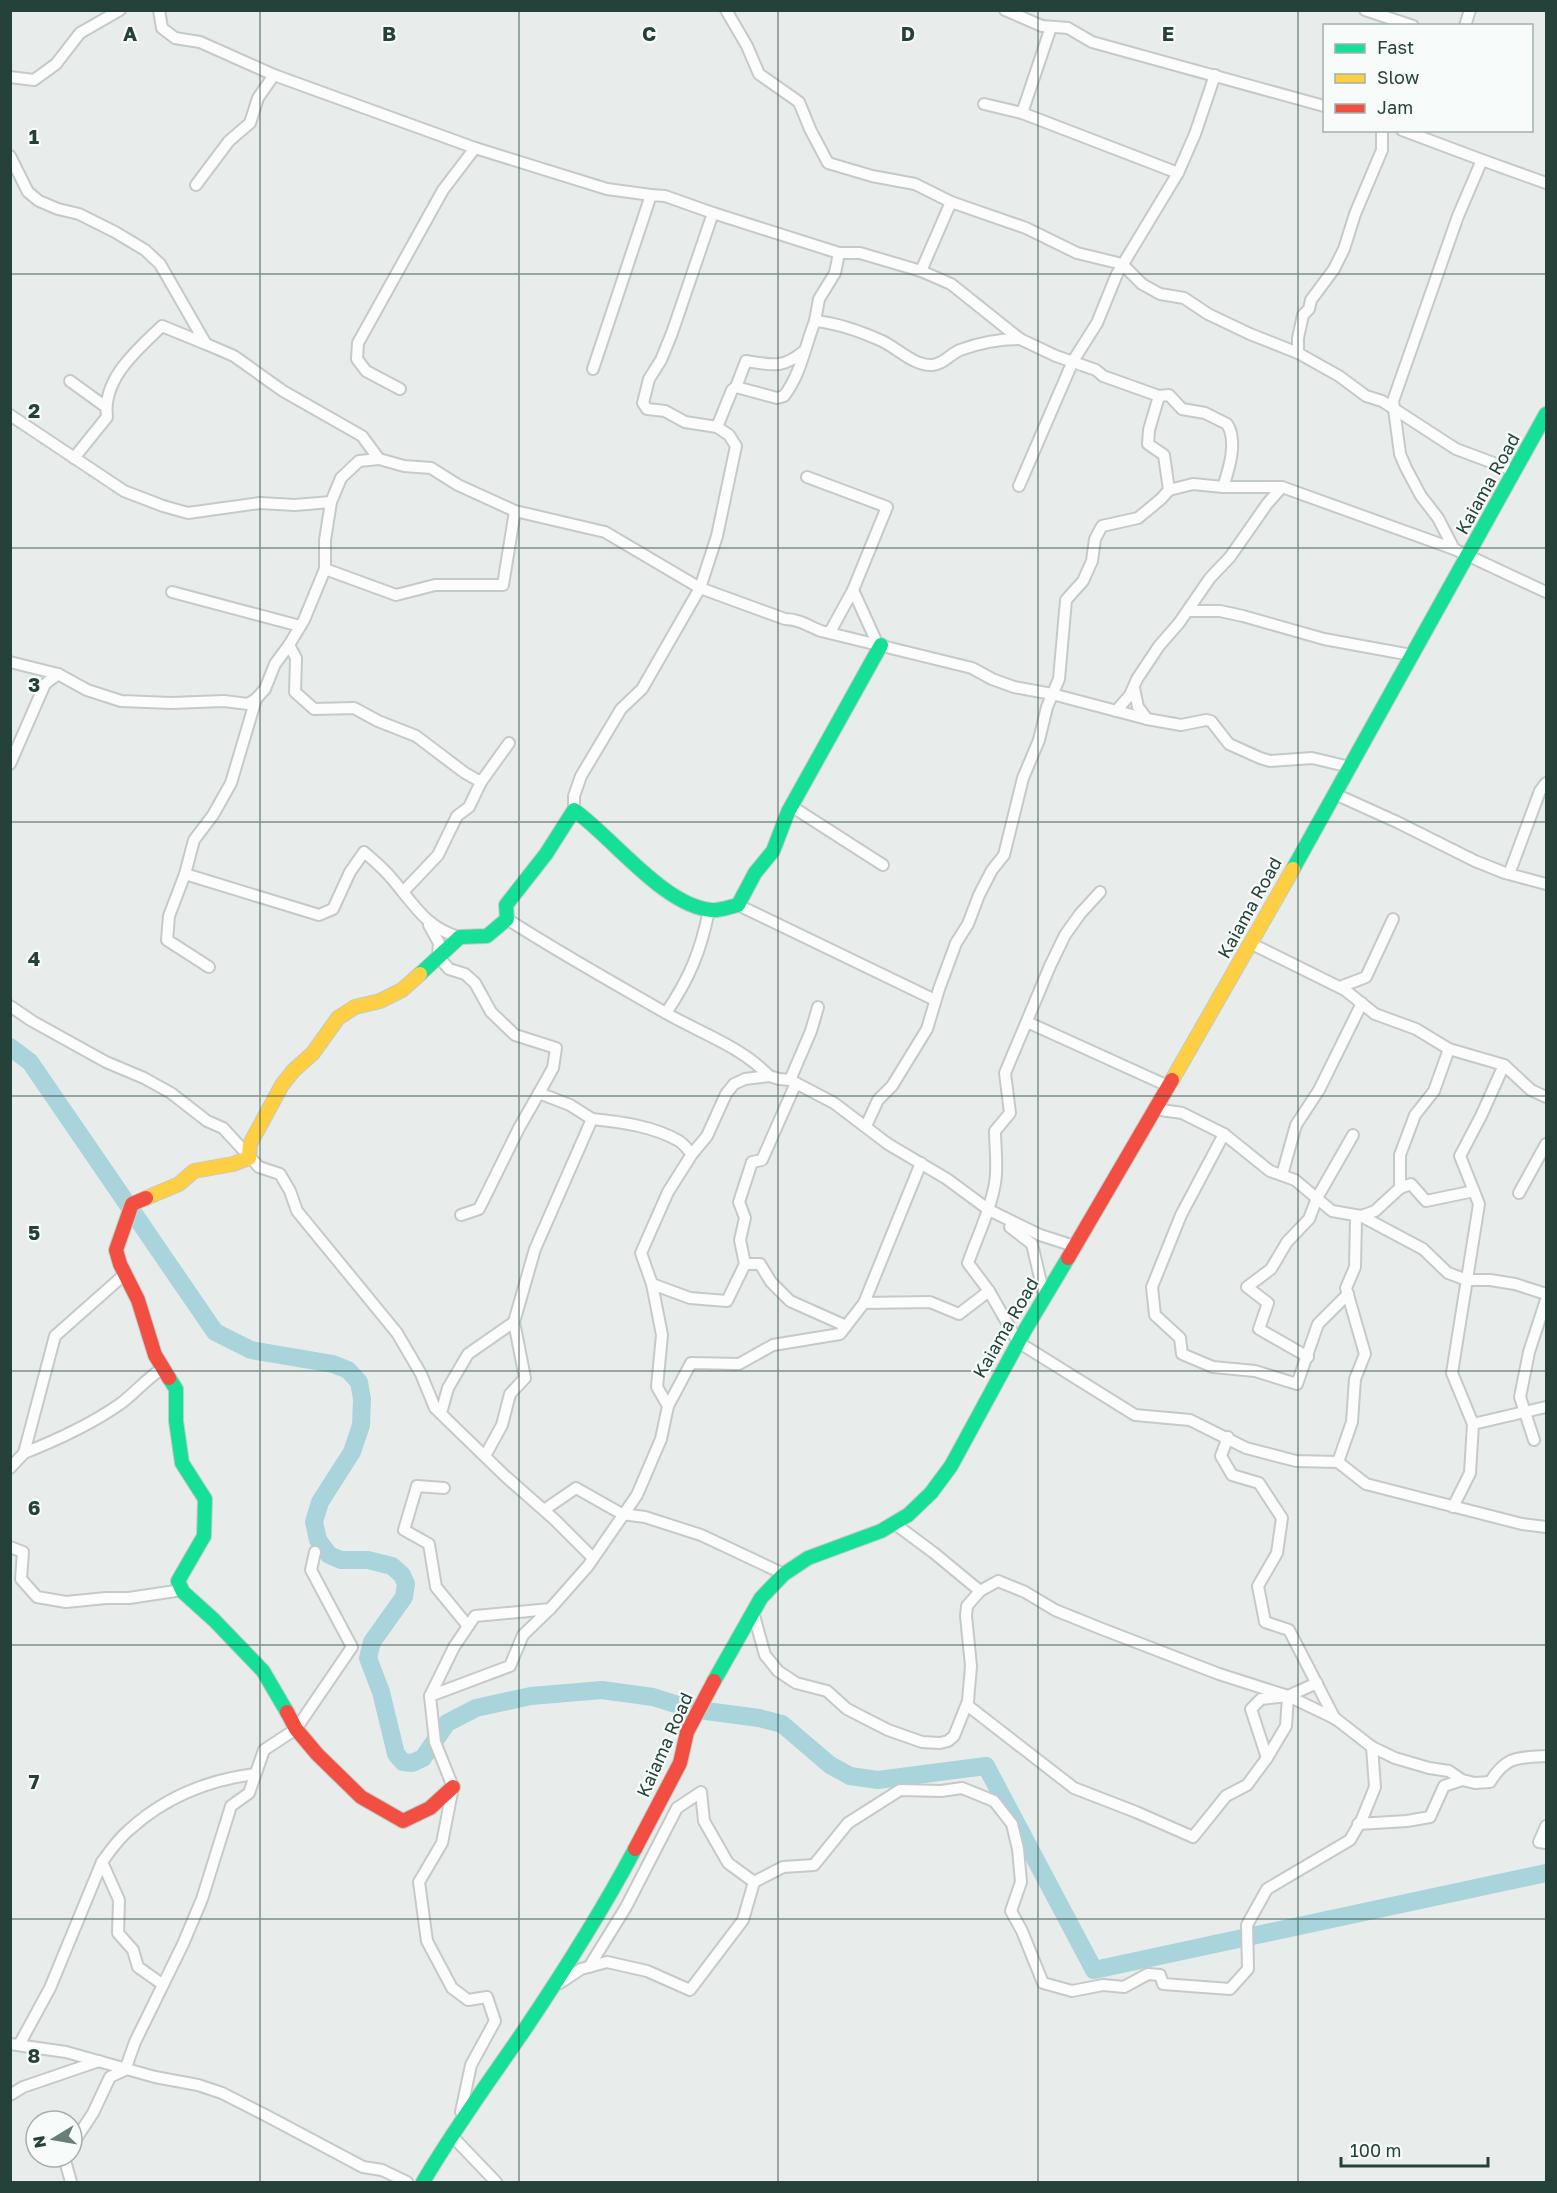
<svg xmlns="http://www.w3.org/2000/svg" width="1557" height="2193" viewBox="0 0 1557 2193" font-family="'Golos Text',sans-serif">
  <rect width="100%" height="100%" fill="#e8edeb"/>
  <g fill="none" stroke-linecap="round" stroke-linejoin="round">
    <polyline stroke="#a9d4db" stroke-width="18" points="10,1047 30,1062 215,1332 251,1350 333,1364 348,1370 359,1382 362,1399 361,1425 352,1452 320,1502 314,1522 318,1540 329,1555 341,1560 368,1560 392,1566 402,1575 406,1584 404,1597 372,1642 368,1658 381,1692 396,1754 403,1762 412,1763 423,1758 447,1723 476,1708 531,1696 602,1690 653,1697 691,1709 759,1718 782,1724 830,1765 850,1776 878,1780 986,1766 1094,1970 1546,1873"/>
    <defs>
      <g id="street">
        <polyline points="159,10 162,28 175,38 200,42 274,75 475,148 607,189 651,195"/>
        <polyline points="726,10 747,46 759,74 799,102 810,129 828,163 872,176 915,184 951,202 921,271 951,284 1020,339 1056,356 1096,370 1103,376 1159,396 1149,430 1148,444 1164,455 1169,490 1193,484 1223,487 1282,487 1454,549 1546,592"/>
        <polyline points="1005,10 1042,26 1068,28 1092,42 1324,106"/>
        <polyline points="1365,10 1413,26"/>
        <polyline points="1465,26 1470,10"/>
        <polyline points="1051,27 1022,113 1178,173"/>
        <polyline points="10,77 34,80 56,64 80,33 120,10"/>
        <polyline points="984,104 1022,113"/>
        <polyline points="1382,130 1382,150 1355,214 1344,249 1334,269 1317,292 1311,300 1309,309 1303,315 1298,338 1298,353 1339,376 1366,396 1382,401 1456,449 1515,471"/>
        <polyline points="1402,130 1482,160 1458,216 1393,401 1400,454 1406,468 1421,496 1438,518 1454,549"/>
        <polyline points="10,156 28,192 39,201 58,209 79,214 115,232 145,250 160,264 206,344 234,356 283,391 362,436 379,459 404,466 431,468 458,485 515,511"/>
        <polyline points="1482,160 1546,183"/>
        <polyline points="196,185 229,141 250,123 258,98 274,75"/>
        <polyline points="951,202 1026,228 1077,253 1122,264 1142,284 1160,294 1184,298 1208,314 1250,334 1298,353"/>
        <path d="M921,271L860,253H839L835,273L819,299L815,321C837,323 862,332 882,341C897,348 914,366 932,365C944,364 950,354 960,350C979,343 1000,339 1020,339"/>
        <path d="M815,321C805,346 801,374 784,396L777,398L736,387L732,390L717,427L685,422L665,411L647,409L643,403L649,379L661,360L672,333L713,213L839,253"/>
        <polyline points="593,369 651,195 665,196 713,213"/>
        <polyline points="70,381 106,407"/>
        <path d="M736,387L746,361C772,365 783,369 804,351"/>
        <polyline points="400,389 366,371 357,359 358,343 443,190 475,148"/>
        <path d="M1159,396L1169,395L1182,409L1205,413L1227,424C1238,441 1229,469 1223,487"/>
        <polyline points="10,415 124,491 163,506 188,513 260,503 295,505 331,502"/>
        <path d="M74,458L107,417C102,379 137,350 162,326L206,344"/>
        <polyline points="807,477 887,507 853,590 830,632"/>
        <polyline points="1019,486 1073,361 1097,323 1117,274 1178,173 1195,134 1215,75"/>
        <polyline points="325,569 325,540 331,502 341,478 359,461 379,459"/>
        <polyline points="853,590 878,645"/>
        <polyline points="172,592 300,626"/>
        <polyline points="1188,611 1220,611 1243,616 1324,639 1411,655"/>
        <polyline points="289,645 296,658 295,692 314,709 354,708 378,721 416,736 465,773 481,782 509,743"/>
        <path d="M10,662L58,674L87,690L121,701L171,703L224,701L248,704L256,699L265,689L275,664L289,645L304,620L325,569L396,595L435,585H503L515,511L605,532L700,588L785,619C799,619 808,626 821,631L972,668L992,679L1014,687L1052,694L1147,719L1181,725L1206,720L1211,721L1229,744L1260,758L1270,761L1312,758L1350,767"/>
        <polyline points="1134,688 1138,707 1147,719"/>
        <polyline points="1116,711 1130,695 1137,679 1159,646 1179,623 1210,578 1230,557 1267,504 1282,487"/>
        <polyline points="10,764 45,684 58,674"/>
        <polyline points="1335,794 1397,822 1475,861 1505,873 1546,884"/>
        <polyline points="791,806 883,865"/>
        <polyline points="574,810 574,796 581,776 621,709 642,689 700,588 717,536 736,446 729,435 717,427"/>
        <path d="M185,874L319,915L333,909L350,872L364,852C371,858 378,864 385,871C410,897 423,928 460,937"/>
        <polyline points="1509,874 1540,791 1546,783"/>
        <polyline points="403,892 438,855 457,816 469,807 481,782"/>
        <polyline points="738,905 935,1000"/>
        <path d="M507,919C558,952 612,982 664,1012C700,1033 741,1046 769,1076"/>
        <polyline points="429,925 439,943 438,956 449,969 465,974 475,983 491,1012 515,1035 556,1048 553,1068 539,1093"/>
        <polyline points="1252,944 1345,990 1375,1014 1416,1029 1449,1049 1504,1065 1531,1090 1546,1097"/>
        <polyline points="209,967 167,940 169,916 185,874 194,840 213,815 231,783 256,699"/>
        <polyline points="1340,987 1366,977 1393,919"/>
        <polyline points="10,1006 32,1021 106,1062 144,1078 171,1093 207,1121 223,1128 259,1167 280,1174 290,1191 297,1211 397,1333 421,1374 435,1408 504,1475 555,1520 593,1558"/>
        <path d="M666,1013C689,979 701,951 709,910"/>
        <polyline points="1027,1022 1168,1086"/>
        <polyline points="790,1080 811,1031 818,1007"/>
        <polyline points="796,1083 762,1160 752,1162 739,1202 745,1218 740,1240 745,1264 760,1264 771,1282 790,1301 846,1326"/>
        <polyline points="1154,1109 1182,1113 1224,1134 1270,1171 1295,1180 1332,1211 1361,1216 1423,1249 1448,1273 1467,1280 1490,1280 1515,1284 1546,1294"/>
        <polyline points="866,1126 878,1100 892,1086 927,1029 939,989 956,943 968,924 979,895 992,870 1004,855 1023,778 1039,740 1047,707 1059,679 1066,600 1083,581 1092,561 1095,539 1102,526 1138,518 1161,499 1169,490"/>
        <polyline points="1224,1134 1181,1215 1152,1287 1155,1315 1180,1338 1182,1354 1213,1367 1255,1371 1297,1384 1318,1324 1348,1294"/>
        <polyline points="1282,1175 1296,1125 1319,1090 1362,1003"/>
        <polyline points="1400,1188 1411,1184 1426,1201 1474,1191"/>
        <polyline points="1519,1193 1546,1144"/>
        <polyline points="461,1215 479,1209 519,1128 539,1093 570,1105 592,1119"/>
        <polyline points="1010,1227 1032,1244 1044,1295"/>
        <polyline points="652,1284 690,1298 727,1301 745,1264"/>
        <path d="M989,1291L968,1263C977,1237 991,1209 995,1183C998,1166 995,1147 995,1131L1010,1113L1005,1073L1050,966L1065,935L1080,914L1100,892"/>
        <polyline points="864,1303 930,1302 959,1314 989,1291 1018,1342 1135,1415 1190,1420 1246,1448 1296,1461 1338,1462 1366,1484 1522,1524 1546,1527"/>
        <polyline points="1308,1357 1259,1329 1268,1303 1247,1287 1271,1269 1287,1242 1309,1219 1317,1198 1353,1135"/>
        <polyline points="668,1406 691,1363 739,1364 773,1345 840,1334 864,1303 921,1163"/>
        <path d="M441,1413L448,1388L468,1354L514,1322L535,1249L592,1119C621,1122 653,1126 679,1141C684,1144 688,1150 692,1154"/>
        <polyline points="1473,1424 1546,1407"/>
        <polyline points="1228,1437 1221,1456 1232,1475 1259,1483 1282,1518 1277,1553 1258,1586 1265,1622 1289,1630 1335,1719"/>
        <polyline points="1534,1440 1520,1397 1529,1352 1546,1300"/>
        <path d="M24,1453C57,1440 90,1425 120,1404C135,1393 146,1379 163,1368"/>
        <polyline points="485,1456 502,1425 510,1394 525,1378 514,1322"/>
        <polyline points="1338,1462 1352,1422 1355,1379 1365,1354 1346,1288 1355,1267 1356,1218 1375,1211 1400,1188 1400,1155 1415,1115 1434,1091 1449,1049"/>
        <polyline points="10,1468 24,1453 55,1336 125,1274"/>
        <polyline points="444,1488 417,1486 404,1530 429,1544 436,1587 468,1626"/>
        <polyline points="1453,1507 1470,1473 1473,1424 1452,1373 1479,1204 1460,1156 1481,1116 1504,1065"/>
        <polyline points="544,1510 576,1488 622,1514 645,1517 701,1535 784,1574"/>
        <polyline points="895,1524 934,1553 980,1591"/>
        <polyline points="10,1547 23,1552 21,1579 37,1597 66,1602 106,1598 129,1598 182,1590"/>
        <path d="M753,1612L765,1655L778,1671L796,1683L827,1691L847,1709L888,1730L922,1742L940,1743L948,1741L954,1736L968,1701L971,1666L966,1616L967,1606L980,1591L998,1581L1025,1592L1055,1610L1102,1629L1219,1674L1288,1696L1336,1719L1372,1747L1395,1758L1429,1768L1449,1771L1462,1780L1475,1783L1490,1782C1507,1755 1518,1758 1546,1756"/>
        <polyline points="430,1696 454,1647 475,1616 550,1609"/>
        <polyline points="1288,1696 1286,1726 1267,1758 1251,1709 1261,1699 1288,1696 1317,1683"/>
        <polyline points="967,1705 1074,1788 1136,1812 1193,1837 1226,1796 1247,1785 1267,1758"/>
        <polyline points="1358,1824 1407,1821 1430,1817 1444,1786 1462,1780"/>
        <polyline points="1546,1826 1539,1842 1546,1843"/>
        <polyline points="589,1967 626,1907 677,1808 701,1792 704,1821 728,1863 754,1882"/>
        <polyline points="560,1983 581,1969 607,1962 647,1971 690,1990 743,1920 754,1882 783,1867 814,1865 848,1823 900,1790 941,1791 962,1788 994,1801 1012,1824 1018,1849 1021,1882 1011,1911 1022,1931 1043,1983 1072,1991 1103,1985 1124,1987 1148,1974 1160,1975 1163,1984 1230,1989 1248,1969 1247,1925 1267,1889 1350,1840 1362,1819 1375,1787 1372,1747"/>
        <path d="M162,1984L138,1967L133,1950L118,1933L119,1900L102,1862C110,1851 118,1839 129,1830C165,1797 207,1780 255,1774"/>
        <polyline points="10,2044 66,2052 155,2077 198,2085 222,2093 269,2117 363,2167 382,2170 407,2182"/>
        <polyline points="19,2045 50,1988 102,1862"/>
        <polyline points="10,2095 23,2087 99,2061"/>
        <polyline points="461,2112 471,2065 495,2021 487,1997 468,2000 452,1988 427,1941 419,1882 442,1843 453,1787 435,1742 430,1696 510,1666 523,1635 550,1609 588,1566 637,1495 661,1439 668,1406 657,1387 662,1335 652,1284 641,1253 668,1192 692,1154 707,1136 726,1094 734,1084 745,1079 769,1076 779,1079 790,1080 834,1103 888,1144 947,1179 989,1210 1040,1235 1074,1246"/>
        <polyline points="451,2135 496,2182"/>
        <polyline points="72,2145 93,2113 110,2077 125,2070 135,2042 183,1944 202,1899 231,1806 249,1793 264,1750 296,1729 352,1647 311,1570 315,1552"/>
        <polyline points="64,2157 71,2182"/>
      </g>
      <g id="fast">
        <polyline points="1293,869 1546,414"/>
        <path d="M420,974L460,937L487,936L507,919L506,905L546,854L574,810C612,837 664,906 711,910C720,911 729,907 738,905L755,873L773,851L788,812L881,645"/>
        <polyline points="169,1378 176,1389 176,1421 182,1463 205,1499 204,1536 178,1581 183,1592 214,1620 263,1671 287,1712"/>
        <polyline points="714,1681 761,1598 784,1574 808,1558 881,1531 908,1515 931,1493 951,1466 1025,1330 1068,1258"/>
        <path d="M423,2182C454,2129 490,2080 525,2029C564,1971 602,1911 635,1849"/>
      </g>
      <g id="slow">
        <polyline points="1172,1080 1293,869"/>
        <polyline points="146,1198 179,1184 194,1171 233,1164 249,1158 250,1144 282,1085 293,1071 313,1053 338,1018 355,1007 380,1001 402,990 420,974"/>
      </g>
      <g id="jam">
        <polyline points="146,1198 132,1204 116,1250 120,1264 138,1300 155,1355 169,1378"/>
        <polyline points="1068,1258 1172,1080"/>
        <polyline points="287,1712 296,1729 317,1754 361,1797 403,1821 430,1808 453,1787"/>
        <polyline points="635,1849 680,1763 687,1732 714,1681"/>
      </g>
    </defs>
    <use href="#street" stroke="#c5cac8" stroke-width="14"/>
    <use href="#fast" stroke="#c3cbc8" stroke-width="16"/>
    <use href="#slow" stroke="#c3cbc8" stroke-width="16"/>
    <use href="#jam" stroke="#c3cbc8" stroke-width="16"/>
    <use href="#street" stroke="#fcfcfc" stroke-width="10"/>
    <use href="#fast" stroke="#16e098" stroke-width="14"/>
    <use href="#slow" stroke="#ffcf43" stroke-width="14"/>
    <use href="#jam" stroke="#f24e42" stroke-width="14"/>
  </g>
  <path fill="none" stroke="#24423a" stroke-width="1.5" stroke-opacity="0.55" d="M260,10V2182M519,10V2182M778,10V2182M1038,10V2182M1298,10V2182M10,274H1546M10,548H1546M10,822H1546M10,1096H1546M10,1371H1546M10,1645H1546M10,1919H1546"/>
  <g text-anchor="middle" stroke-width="4.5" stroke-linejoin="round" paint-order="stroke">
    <g font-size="18" fill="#24423a" stroke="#f7fbf9">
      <text transform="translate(1488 484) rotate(-61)" y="6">Kaiama Road</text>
      <text transform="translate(1250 908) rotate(-61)" y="6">Kaiama Road</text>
      <text transform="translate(1006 1328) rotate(-60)" y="6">Kaiama Road</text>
      <text transform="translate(665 1745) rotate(-66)" y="6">Kaiama Road</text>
    </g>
  </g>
  <g font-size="20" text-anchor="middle" font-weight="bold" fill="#24423a" stroke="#f7fbf9" stroke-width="4.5" stroke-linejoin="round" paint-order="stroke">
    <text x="130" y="41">A</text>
    <text x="389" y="41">B</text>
    <text x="649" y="41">C</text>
    <text x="908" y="41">D</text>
    <text x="1168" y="41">E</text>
    <text x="34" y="144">1</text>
    <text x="34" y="418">2</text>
    <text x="34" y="692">3</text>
    <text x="34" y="966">4</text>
    <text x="34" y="1240">5</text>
    <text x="34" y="1515">6</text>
    <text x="34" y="1789">7</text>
    <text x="34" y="2063">8</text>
  </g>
  <rect width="1557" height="2193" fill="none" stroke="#24423a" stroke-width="24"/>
  <rect x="1323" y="24" width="210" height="108" fill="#f7fbf9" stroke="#a3b1ad" stroke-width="1.5"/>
  <rect x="1335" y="44" width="30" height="9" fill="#16e098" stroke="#a3b1ad" stroke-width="1.5"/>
  <text x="1377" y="54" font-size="18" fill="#24423a">Fast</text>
  <rect x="1335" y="74" width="30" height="9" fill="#ffcf43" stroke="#a3b1ad" stroke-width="1.5"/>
  <text x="1377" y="84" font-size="18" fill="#24423a">Slow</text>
  <rect x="1335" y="104" width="30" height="9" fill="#f24e42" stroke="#a3b1ad" stroke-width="1.5"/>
  <text x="1377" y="114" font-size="18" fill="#24423a">Jam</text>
  <g transform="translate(54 2139) rotate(259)"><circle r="28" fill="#f7fbf9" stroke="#a3b1ad" stroke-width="1.5"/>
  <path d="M0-4.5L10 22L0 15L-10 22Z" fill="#697e78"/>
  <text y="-9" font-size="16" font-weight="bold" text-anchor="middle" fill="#24423a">N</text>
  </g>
  <path d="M1341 2157v9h147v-9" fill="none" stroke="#24423a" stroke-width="3"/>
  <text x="1350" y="2157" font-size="18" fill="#24423a" stroke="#f7fbf9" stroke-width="4.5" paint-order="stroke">100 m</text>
</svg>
